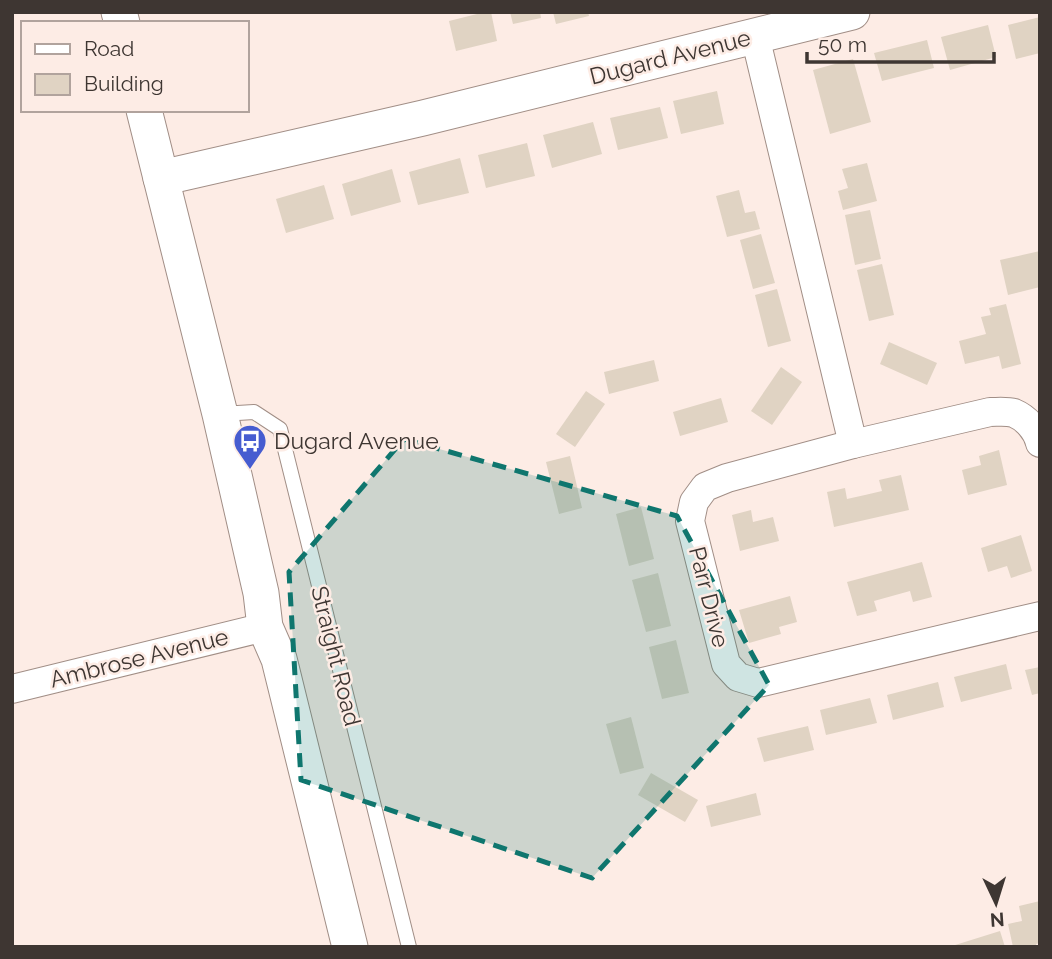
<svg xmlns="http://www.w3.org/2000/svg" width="1052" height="959" viewBox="0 0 1052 959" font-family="Raleway,sans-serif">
  <rect width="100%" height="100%" fill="#fdece5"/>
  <g fill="#e0d3c3">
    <polygon points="485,12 491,12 497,41 456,51 449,21"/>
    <polygon points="510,12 540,12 541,18 513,24"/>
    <polygon points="553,12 588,12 589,16 556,24"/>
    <polygon points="1040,17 1040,53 1016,59 1008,25"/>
    <polygon points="988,25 996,57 950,70 941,37"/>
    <polygon points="927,40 934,68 882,81 874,53"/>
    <polygon points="853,59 871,122 830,134 813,70"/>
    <polygon points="717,91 724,124 681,134 673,101"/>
    <polygon points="660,107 668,138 618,150 610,118"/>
    <polygon points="593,122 602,154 552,168 543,135"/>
    <polygon points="527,143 535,176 486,188 478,155"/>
    <polygon points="460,158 469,193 418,205 409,172"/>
    <polygon points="867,163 877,201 843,210 838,191 848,188 842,169"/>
    <polygon points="392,169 401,202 351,216 342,184"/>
    <polygon points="324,185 334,219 286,233 276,199"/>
    <polygon points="739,190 745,213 755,211 760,229 727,237 716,196"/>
    <polygon points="870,210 881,259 855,265 845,215"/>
    <polygon points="761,234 775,283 753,289 740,240"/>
    <polygon points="1040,251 1040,287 1008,295 1000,260"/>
    <polygon points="882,264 894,315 869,321 857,270"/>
    <polygon points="777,289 791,341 768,347 755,295"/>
    <polygon points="1006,304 1021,364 1002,369 999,356 965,364 959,341 986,334 981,317 991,315 989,308"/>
    <polygon points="889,342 937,363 927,385 880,364"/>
    <polygon points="654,360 659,381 609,394 604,372"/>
    <polygon points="781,367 802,382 772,425 751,411"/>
    <polygon points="586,391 605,404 575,447 556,434"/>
    <polygon points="721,398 728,422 680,436 673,412"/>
    <polygon points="999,450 1007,485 968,495 962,470 981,465 979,456"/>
    <polygon points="570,456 582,508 559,514 546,462"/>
    <polygon points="901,475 909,510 834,527 827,492 845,488 847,499 865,495 882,491 879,480"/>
    <polygon points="641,507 654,559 629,566 616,514"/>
    <polygon points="751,510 753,522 773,517 779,541 740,551 732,515"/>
    <polygon points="1021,535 1032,571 1011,578 1007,566 988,572 981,548"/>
    <polygon points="922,562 932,597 913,602 910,591 874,601 877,611 857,616 847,582"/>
    <polygon points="658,573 671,626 646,632 632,580"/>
    <polygon points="790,596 797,622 779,627 781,634 749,643 739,610"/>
    <polygon points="676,640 689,693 662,699 649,647"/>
    <polygon points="1006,664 1012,689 961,702 954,677"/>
    <polygon points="1040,667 1040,693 1032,695 1025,670"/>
    <polygon points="938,682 944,707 893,720 887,695"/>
    <polygon points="870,698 877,723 826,735 820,710"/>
    <polygon points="631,717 644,768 620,774 606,724"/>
    <polygon points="808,726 814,750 764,762 757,738"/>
    <polygon points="651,773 698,800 685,822 638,795"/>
    <polygon points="756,793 761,815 711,827 706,806"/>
    <polygon points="1040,901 1040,943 1036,944 1037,947 1013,947 1008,924 1022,921 1019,906"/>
    <polygon points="1000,931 1005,947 952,947 952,946"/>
  </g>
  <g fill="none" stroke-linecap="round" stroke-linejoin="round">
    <defs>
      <polyline id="service" points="221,414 254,412 280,429 409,947"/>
      <g id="minor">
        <polyline points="755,36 853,444"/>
        <path d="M1040,443C1037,430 1026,418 1014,413C1007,411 998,412 990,412L853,444L727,478L705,487L694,502L690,521L726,664L738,677L758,683L1040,616"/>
        <polyline points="12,689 265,627"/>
      </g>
      <g id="tertiary">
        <polyline points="119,12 122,23"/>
        <polyline points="144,110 220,414 261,593 265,627 279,659 350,947"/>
        <polyline points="161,178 423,118 852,12"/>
      </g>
    </defs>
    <use href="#service" stroke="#a18e86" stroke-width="16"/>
    <use href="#minor" stroke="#a18e86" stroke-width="30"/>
    <use href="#tertiary" stroke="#a18e86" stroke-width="37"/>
    <use href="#service" stroke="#fff" stroke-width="14"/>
    <use href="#minor" stroke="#fff" stroke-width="28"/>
    <use href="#tertiary" stroke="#fff" stroke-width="35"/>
  </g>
  <path fill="#0f766e" fill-opacity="0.2" stroke="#0f766e" stroke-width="5" stroke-dasharray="14 9" stroke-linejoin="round" d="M404,439L677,516L769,685L592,878L301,780L289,572Z"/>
  <defs>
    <symbol id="bus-pin" viewBox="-11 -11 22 30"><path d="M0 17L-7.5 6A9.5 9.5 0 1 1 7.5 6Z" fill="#465cd0" stroke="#fdece5"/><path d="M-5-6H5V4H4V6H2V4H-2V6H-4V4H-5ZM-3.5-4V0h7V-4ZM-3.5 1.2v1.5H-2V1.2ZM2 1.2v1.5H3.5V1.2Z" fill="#fff"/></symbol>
  </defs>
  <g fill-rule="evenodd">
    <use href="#bus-pin" x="231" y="422" width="38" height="52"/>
  </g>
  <g text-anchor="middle" stroke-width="5" stroke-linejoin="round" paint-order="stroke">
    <g font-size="23" fill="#3e3632" stroke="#fdece5">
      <text transform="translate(670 57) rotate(-14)" y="8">Dugard Avenue</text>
      <text transform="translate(709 597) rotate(76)" y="8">Parr Drive</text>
      <text transform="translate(336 656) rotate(76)" y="8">Straight Road</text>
      <text transform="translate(139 658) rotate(-14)" y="8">Ambrose Avenue</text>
    </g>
    <g font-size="23" fill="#3e3632" stroke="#fdece5" text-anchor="start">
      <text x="274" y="449">Dugard Avenue</text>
    </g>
  </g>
  <rect width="1052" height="959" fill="none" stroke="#3e3632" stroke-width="28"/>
  <rect x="21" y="21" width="228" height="91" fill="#fdece5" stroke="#b1a39d" stroke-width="2"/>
  <rect x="35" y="44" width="35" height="10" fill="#ffffff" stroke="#b1a39d" stroke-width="2"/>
  <text x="84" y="56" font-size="21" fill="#3e3632">Road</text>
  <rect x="35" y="74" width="35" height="21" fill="#e0d3c3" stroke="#b1a39d" stroke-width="2"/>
  <text x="84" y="91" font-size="21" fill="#3e3632">Building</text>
  <g transform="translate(996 903) rotate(176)" stroke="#fdece5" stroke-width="5" paint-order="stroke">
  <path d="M0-5L12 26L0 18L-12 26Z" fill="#3e3632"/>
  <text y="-10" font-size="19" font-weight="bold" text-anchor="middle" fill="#3e3632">N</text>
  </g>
  <path d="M807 52v10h187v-10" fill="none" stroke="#3e3632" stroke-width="3.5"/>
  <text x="818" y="52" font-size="21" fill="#3e3632" stroke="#fdece5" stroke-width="5" paint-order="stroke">50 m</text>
</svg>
